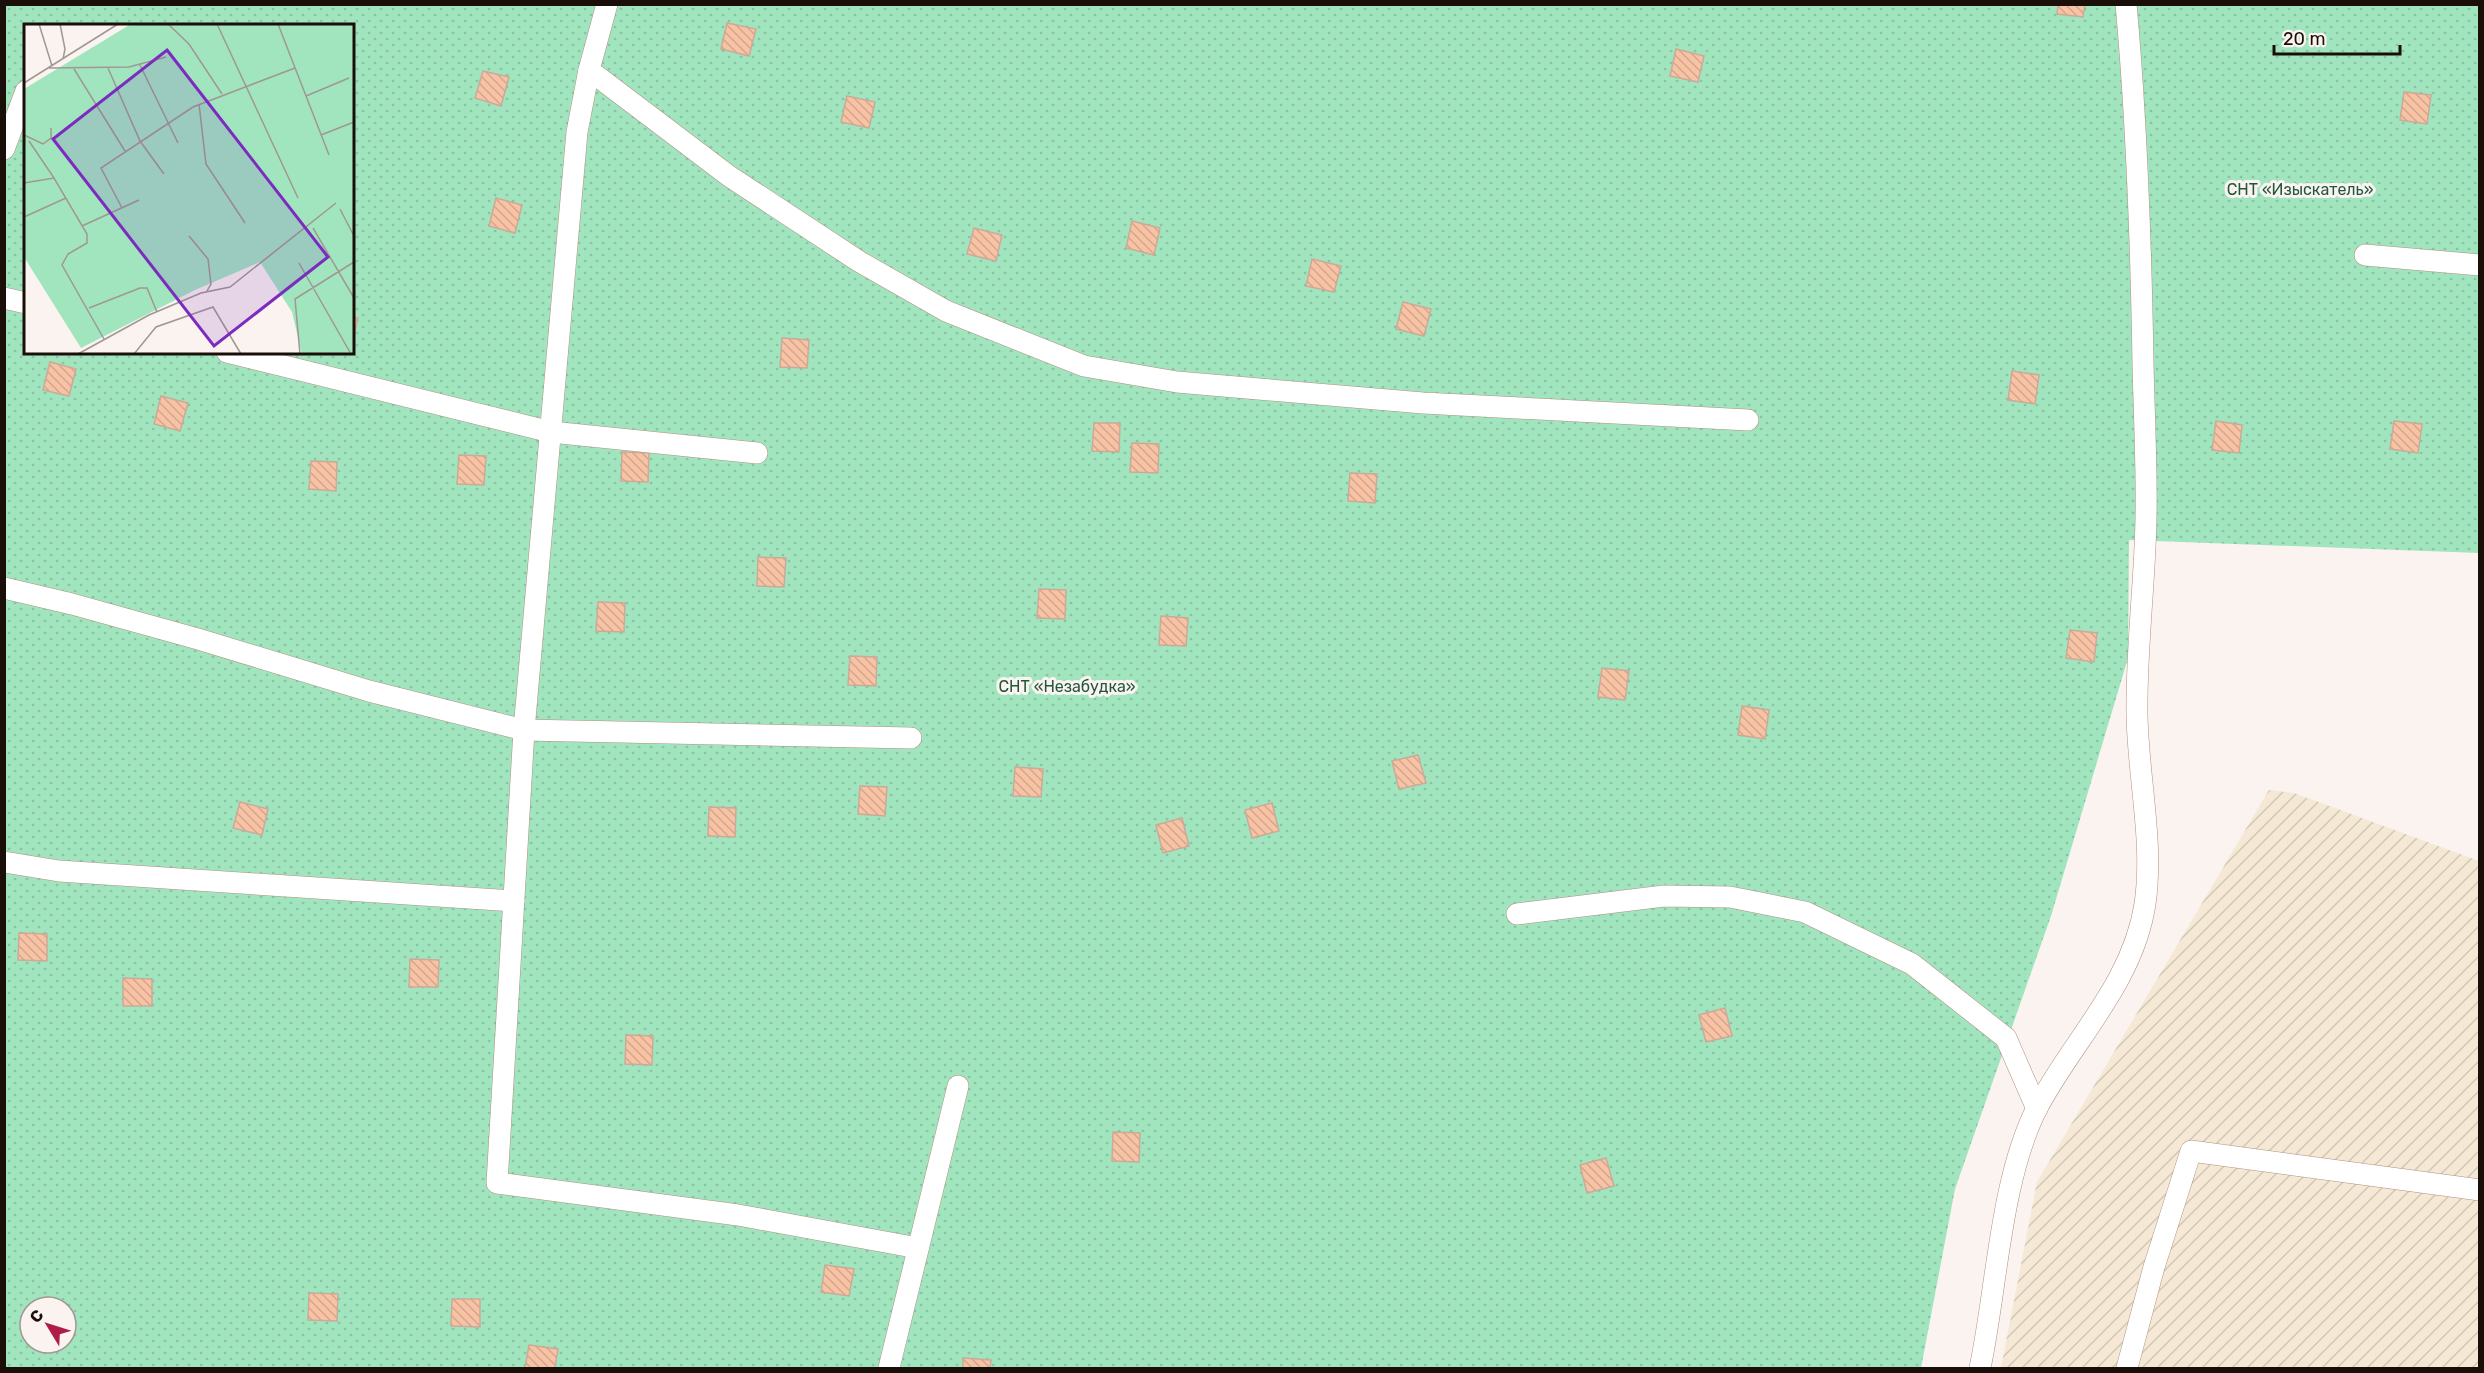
<svg xmlns="http://www.w3.org/2000/svg" width="2484" height="1373" viewBox="0 0 2484 1373" font-family="Rubik,sans-serif">
  <defs>
    <pattern id="industrial-furrows" width="10" height="10" patternUnits="userSpaceOnUse" patternTransform="scale(1.5)"><rect width="10" height="10" fill="#f5e9d5"/><path d="M-1 1l2-2M0 10L10 0M9 11l2-2" fill="none" stroke="#d1c7b5"/></pattern>
    <pattern id="park-dots" width="8" height="8" patternUnits="userSpaceOnUse" patternTransform="scale(1.5)"><rect width="8" height="8" fill="#a1e5bf"/><path d="M2 2h.1M6 6h.1" fill="none" stroke="#8ac3a3" stroke-width="1.8" stroke-linecap="round"/></pattern>
    <pattern id="building-back-hatch" width="6" height="6" patternUnits="userSpaceOnUse" patternTransform="scale(1.5)"><rect width="6" height="6" fill="#f8c3a5"/><path d="M-1 5l2 2M0 0l6 6M5-1l2 2" fill="none" stroke="#d4a68d"/></pattern>
  </defs>
  <rect width="100%" height="100%" fill="#faf3ef"/>
  <polygon fill="url(#industrial-furrows)" points="2269,790 2294,793 2479,861 2479,1368 2001,1368 2037,1182"/>
  <path fill="url(#park-dots)" fill-rule="evenodd" d="M5,5H2479V553L2129,540L2128,658L2051,916L1955,1189L1921,1368H5ZM26,26H352V352H26ZM30,1307H66V1343H30Z"/>
  <g fill="url(#building-back-hatch)" stroke="#cbaa98" stroke-width="1.5">
    <polygon points="2058,4 2085,4 2083,17 2057,14"/>
    <polygon points="727,23 756,29 749,56 721,49"/>
    <polygon points="1676,49 1704,56 1698,82 1670,76"/>
    <polygon points="483,71 509,77 501,106 475,98"/>
    <polygon points="2404,92 2431,95 2427,124 2400,120"/>
    <polygon points="847,96 875,102 869,128 841,122"/>
    <polygon points="496,198 522,205 515,233 489,226"/>
    <polygon points="1132,221 1160,228 1154,255 1126,248"/>
    <polygon points="974,228 1002,235 996,261 967,254"/>
    <polygon points="1312,259 1341,266 1334,292 1306,286"/>
    <polygon points="1403,302 1431,309 1424,336 1396,329"/>
    <polygon points="352,317 358,318 352,342"/>
    <polygon points="782,338 809,340 807,368 780,367"/>
    <polygon points="50,362 76,369 69,396 43,390"/>
    <polygon points="2012,371 2039,375 2035,404 2008,400"/>
    <polygon points="161,396 188,403 180,431 154,424"/>
    <polygon points="2216,421 2242,425 2239,453 2212,450"/>
    <polygon points="2394,421 2422,424 2418,453 2390,449"/>
    <polygon points="1094,423 1120,423 1119,452 1092,451"/>
    <polygon points="1132,443 1159,444 1158,473 1130,472"/>
    <polygon points="622,452 649,453 648,482 621,481"/>
    <polygon points="459,455 486,456 484,485 457,484"/>
    <polygon points="311,461 337,462 336,491 309,489"/>
    <polygon points="1350,473 1377,474 1375,503 1348,501"/>
    <polygon points="758,557 786,558 784,587 757,586"/>
    <polygon points="1039,589 1066,590 1065,619 1037,618"/>
    <polygon points="598,602 625,603 624,632 596,631"/>
    <polygon points="1161,616 1188,618 1186,646 1159,645"/>
    <polygon points="2070,630 2097,633 2094,662 2066,658"/>
    <polygon points="850,656 877,657 876,686 848,685"/>
    <polygon points="1602,668 1629,671 1625,700 1598,697"/>
    <polygon points="1742,706 1769,710 1765,739 1738,735"/>
    <polygon points="1418,755 1426,783 1399,789 1392,761"/>
    <polygon points="1015,767 1043,769 1041,797 1013,796"/>
    <polygon points="860,786 887,787 885,816 858,814"/>
    <polygon points="240,802 268,809 262,835 233,828"/>
    <polygon points="1272,803 1279,831 1252,838 1245,810"/>
    <polygon points="709,807 736,808 735,837 708,836"/>
    <polygon points="1182,818 1189,846 1163,853 1156,825"/>
    <polygon points="19,933 47,934 47,961 18,960"/>
    <polygon points="410,959 439,960 438,987 409,987"/>
    <polygon points="123,978 152,979 152,1006 123,1006"/>
    <polygon points="1725,1008 1732,1036 1706,1042 1699,1015"/>
    <polygon points="626,1035 653,1036 652,1065 625,1064"/>
    <polygon points="1113,1132 1140,1133 1139,1162 1112,1161"/>
    <polygon points="1606,1158 1614,1186 1587,1193 1580,1165"/>
    <polygon points="825,1265 854,1269 849,1296 821,1292"/>
    <polygon points="309,1293 338,1294 337,1321 308,1320"/>
    <polygon points="452,1299 480,1299 480,1327 451,1326"/>
    <polygon points="529,1345 558,1349 555,1368 525,1368"/>
    <polygon points="963,1358 991,1360 990,1368 963,1368"/>
  </g>
  <g fill="none" stroke-linecap="round" stroke-linejoin="round">
    <defs>
      <g id="service">
        <polyline points="607,4 589,70 577,132 524,730 497,1183 738,1215 918,1248"/>
        <polyline points="589,70 729,176 860,262 946,311 1084,366 1177,382 1423,403 1748,420"/>
        <polyline points="4,149 26,91"/>
        <polyline points="2365,255 2480,265"/>
        <polyline points="4,298 26,303"/>
        <polyline points="227,352 551,432 757,453"/>
        <polyline points="4,588 72,604 198,639 369,691 524,730 911,738"/>
        <polyline points="4,862 59,871 514,901"/>
        <polyline points="1517,914 1664,896 1730,897 1805,912 1912,964 2006,1038 2037,1109"/>
        <polyline points="889,1368 958,1086"/>
        <path d="M1980,1368C1997,1288 2000,1181 2037,1108C2073,1040 2133,983 2145,904C2154,842 2138,777 2137,715C2136,649 2145,583 2146,518C2147,466 2144,414 2143,363C2141,243 2137,124 2126,4"/>
        <polyline points="2127,1368 2154,1267 2191,1151 2480,1190"/>
      </g>
    </defs>
    <use href="#service" stroke="#b1917f" stroke-width="22"/>
    <use href="#service" stroke="#fff" stroke-width="21"/>
  </g>
  <g text-anchor="middle" stroke-width="6" stroke-linejoin="round" paint-order="stroke">
    <g font-size="16" fill="#21573c" stroke="#faf3ef">
      <text x="2300" y="195">СНТ «Изыскатель»</text>
      <text x="1067" y="692">СНТ «Незабудка»</text>
    </g>
  </g>
  <g transform="translate(24 24)">
    <rect width="330" height="330" fill="#faf3ef"/>
    <path d="M107,0H330V330H278L268,288L236,238L171,266L57,324L0,233V65Z" fill="#a1e5bf"/>
    <path fill="none" stroke="#a09793" stroke-width="1.5" d="M15,0L28,42M36,0L41,25L39,35M144,0L165,20L198,70M193,0L274,174M254,0L305,131M116,41L154,119M25,44L105,43L142,33M84,44L116,117L140,150M50,45L101,127M0,59L94,0M282,72L325,54M175,80L182,140L221,199M0,111L19,120L27,114V104M297,111L330,98M5,117L30,154M0,159L30,154L63,210V219L44,230L38,241L80,315M98,184L77,144L169,83L271,44M316,185L330,212M0,193L42,174M58,202L115,176M289,204L330,274M165,212L184,235L187,260L183,267M275,239L327,330M65,284L116,264H123L133,288M54,330L125,291L177,269L206,263L312,179M110,330L132,303L189,283L217,330M276,330L271,275L330,238"/>
    <path fill="#7b2cbf" fill-opacity="0.15" stroke="#7b2cbf" stroke-width="3" d="M143,26L304,233L190,322L29,115Z"/>
    <rect width="330" height="330" fill="none" stroke="#1a0e08" stroke-width="3"/>
  </g>
  <rect width="2484" height="1373" fill="none" stroke="#1a0e08" stroke-width="12"/>
  <g transform="translate(48 1325) rotate(308)"><circle r="28" fill="#faf3ef" stroke="#a09793" stroke-width="1.5"/>
  <path d="M0-4.5L10 22L0 15L-10 22Z" fill="#af1c48"/>
  <text y="-9" font-size="16" font-weight="bold" text-anchor="middle" fill="#1a0e08">С</text>
  </g>
  <path d="M2274 45v9h126v-9" fill="none" stroke="#1a0e08" stroke-width="3"/>
  <text x="2283" y="45" font-size="18" fill="#1a0e08" stroke="#faf3ef" stroke-width="4.5" paint-order="stroke">20 m</text>
</svg>
